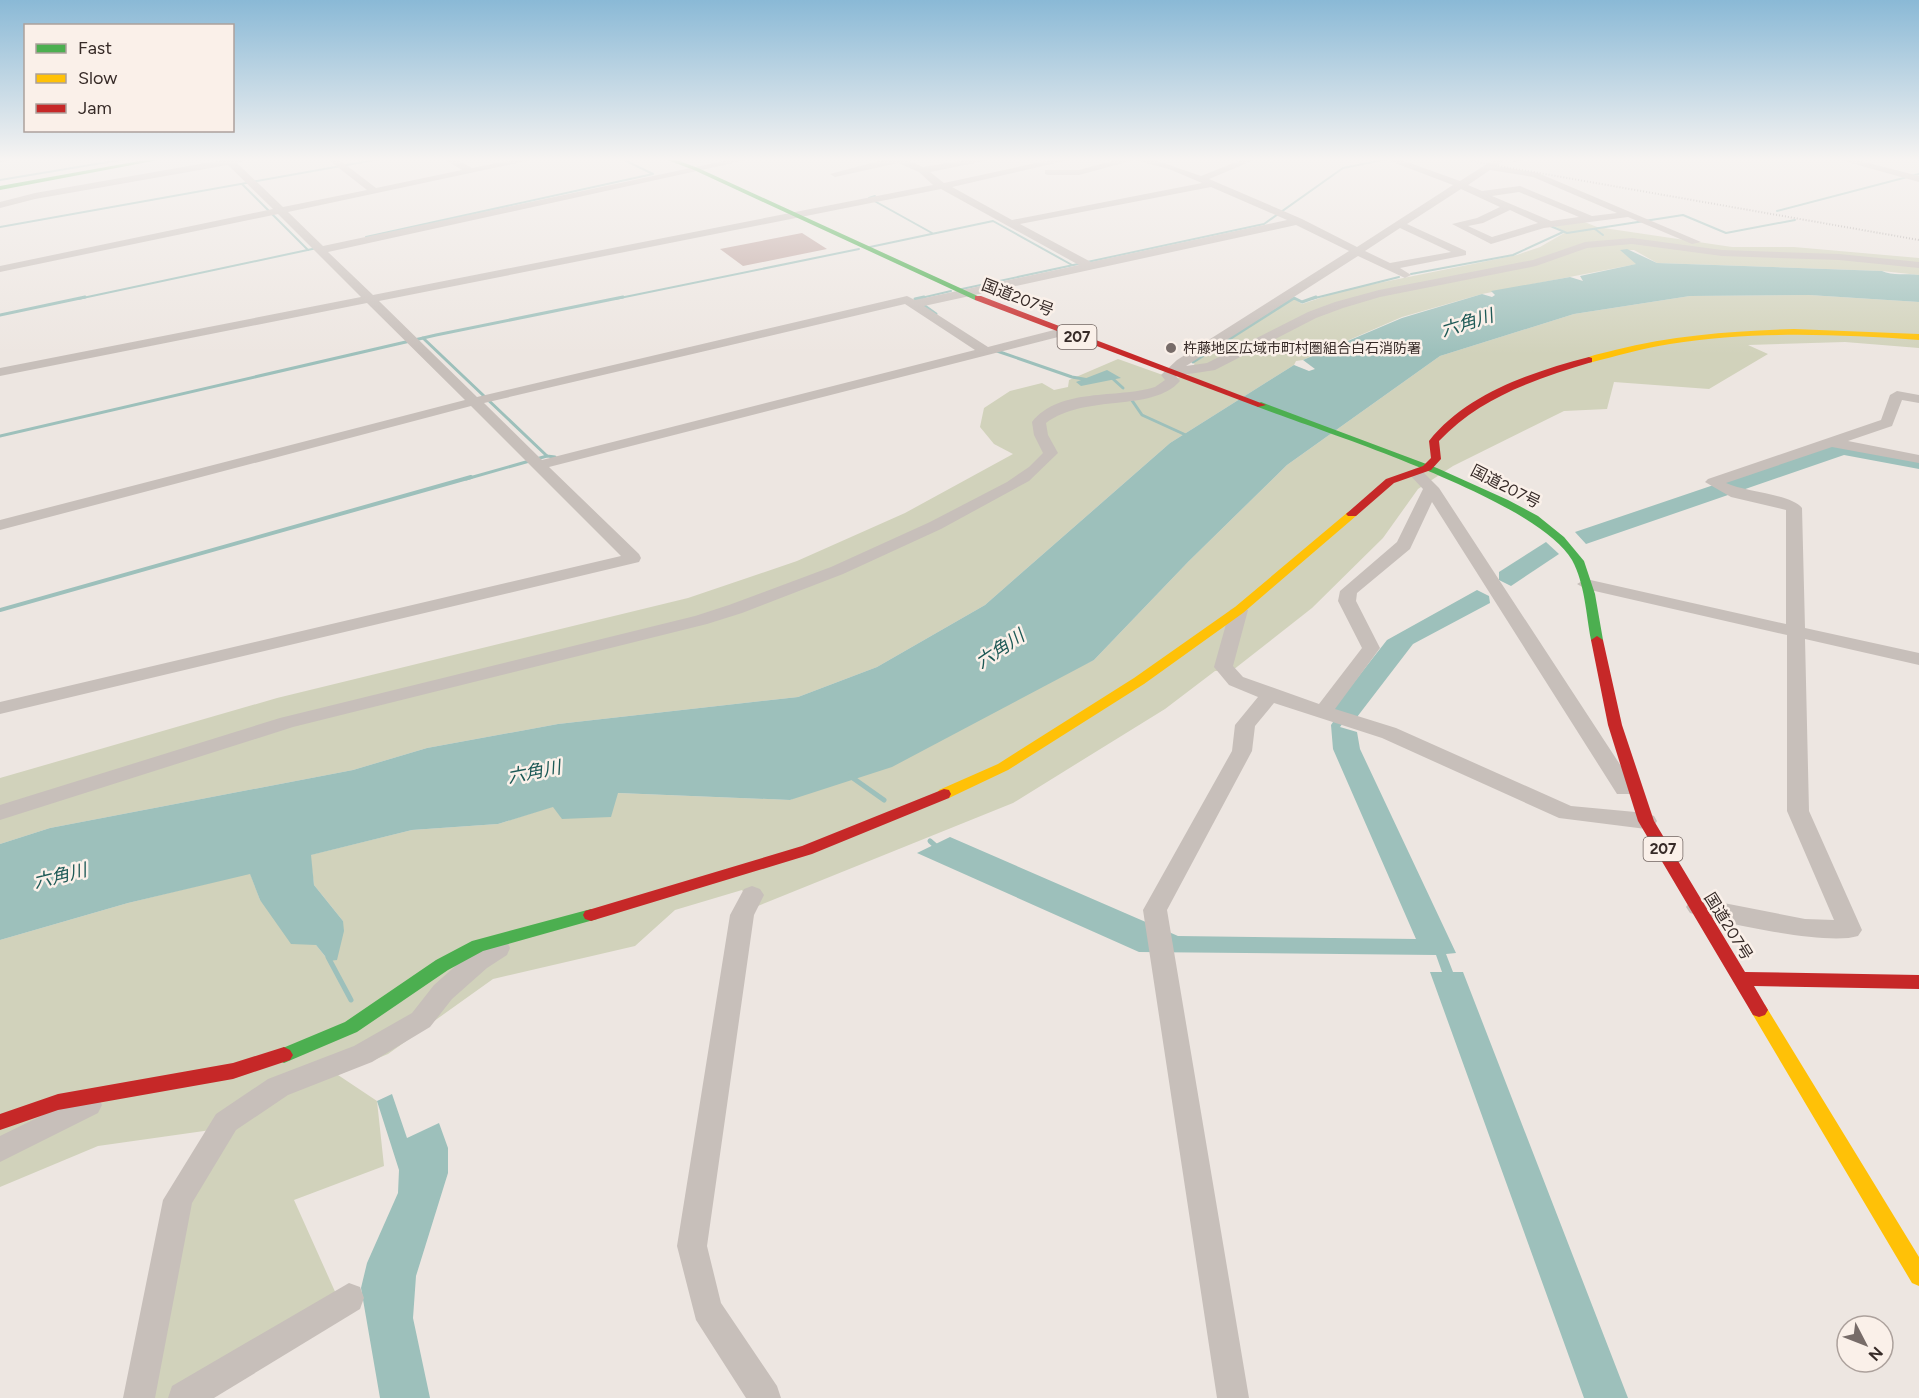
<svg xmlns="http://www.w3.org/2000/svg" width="1919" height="1398" viewBox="0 0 1919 1398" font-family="Figtree,'Noto Sans JP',sans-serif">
  <rect width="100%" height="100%" fill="#ede6e1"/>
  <g fill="#d1d2bb">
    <polygon points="1582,221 1597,227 1732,247 1794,247 1919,258 1919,275 1882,271 1657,263 1634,250 1621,250 1637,264 1482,294 1402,317 1303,360 1296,361 1294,365 1170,443 985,605 877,667 798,697 558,724 427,748 353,770 50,828 0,844 0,778 277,698 688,598 797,561 905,513 1013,454 994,444 980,427 984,408 1010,391 1042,383 1054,390 1068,387 1069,380 1118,359 1174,379 1195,372 1194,362 1294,299 1302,304 1344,290 1517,255 1540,247 1566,232 1552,225"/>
    <polygon points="1809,295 1919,302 1919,348 1845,342 1748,345 1768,354 1709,389 1614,382 1607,409 1564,411 1453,466 1418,489 1383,538 1312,608 1233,670 1215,671 1165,709 1013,803 753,908 742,890 675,910 635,946 493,979 388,1054 338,1075 377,1101 384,1166 294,1200 337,1296 169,1398 151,1398 189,1208 211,1130 98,1146 0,1187 0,940 128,903 250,873 260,900 316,945 329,961 343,921 314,885 310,855 412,830 498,824 554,806 617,793 790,800 1094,660 1188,562 1287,465 1440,356 1574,314 1690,296"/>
  </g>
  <g fill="#9dc0bb">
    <path d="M1627,249L1657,263L1882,271C1892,276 1907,273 1919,275V302L1809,295L1690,296L1574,314L1440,356L1287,465L1188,562L1094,660L892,767L790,800L618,793L611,817L562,819L553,807L498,824L412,830L311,855L314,885L343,921L344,931L337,960L329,961L316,945L291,944L260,900L250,874L128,903L0,940V844L50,828L353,770L427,748L558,724L798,697L877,667L985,605L1170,443L1294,365L1309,371L1315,369L1303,360L1402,318L1482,294L1492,297L1495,295L1491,291L1570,277L1583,281L1580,276L1636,264L1620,250Z"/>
    <polygon points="1107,370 1121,378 1081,386 1076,382"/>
    <polygon points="1832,445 1919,461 1919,469 1844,455 1586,544 1575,532"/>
    <polygon points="1546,542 1559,554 1511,586 1499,580 1499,572"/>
    <polygon points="1477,590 1489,596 1490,603 1413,644 1357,717 1349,715 1340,727 1357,732 1360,749 1456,953 1446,954 1453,972 1463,972 1628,1398 1584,1398 1430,972 1442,972 1436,955 1139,952 917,853 950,837 1178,936 1416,939 1333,749 1331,725 1340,712 1333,709 1387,640"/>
    <polygon points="392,1094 407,1138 439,1123 448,1148 448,1173 416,1276 413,1318 430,1398 380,1398 361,1288 367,1263 398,1193 399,1170 377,1101"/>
  </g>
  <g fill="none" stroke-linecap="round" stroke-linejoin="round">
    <g stroke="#9dc0bb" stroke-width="2">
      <polyline points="1514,161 1532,158"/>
      <polyline points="0,180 132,158"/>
      <polyline points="242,184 308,250"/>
      <polyline points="875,196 869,198 932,233"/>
      <polyline points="1777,211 1919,174"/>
      <polyline points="1548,225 1567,233 1683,215 1726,233 1795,220"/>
      <polyline points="0,227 386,158"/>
      <polyline points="1595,229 1603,235"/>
      <polyline points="366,237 653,174 620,158"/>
      <polyline points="870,247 993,221 1072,265"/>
      <polyline points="1411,274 1513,255 1563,232"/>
      <polyline points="962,289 1264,224 1343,168 1393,158"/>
      <polyline points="78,299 317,248"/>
      <polyline points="615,299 859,249"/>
      <polyline points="917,299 951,291"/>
      <polyline points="1293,299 1295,299"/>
      <polyline points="1311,299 1399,277"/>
    </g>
    <g stroke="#9dc0bb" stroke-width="3">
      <polyline points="924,297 915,299 936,314"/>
      <polyline points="0,315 85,297"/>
      <polyline points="423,338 547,456 555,457"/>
      <polyline points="997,351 1072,377 1089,380"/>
      <polyline points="1193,362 1294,298 1302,302 1316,297"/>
      <polyline points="1112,378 1123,388"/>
      <polyline points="1131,399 1142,415 1188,436"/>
      <polyline points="0,436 436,335 623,297"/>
      <polyline points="466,479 547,456"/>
    </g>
    <polyline stroke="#9dc0bb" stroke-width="4" points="0,610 471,477"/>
    <g stroke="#9dc0bb" stroke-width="5">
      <polyline points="850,776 884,800"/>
      <polyline points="930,841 938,848"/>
      <polyline points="328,957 351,1000"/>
    </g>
  </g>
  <polygon fill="#c1a8a3" points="802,233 827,249 743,266 720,249"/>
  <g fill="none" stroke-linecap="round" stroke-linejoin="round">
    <g fill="#c7bfba" fill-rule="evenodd">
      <polygon points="0,158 17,158 0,163"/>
      <path d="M234,158H255L237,163L283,207L367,190L326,158H337L376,188L462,170L442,158H454L472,168L523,158H541L288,212L323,246L738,158H756L328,252L373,295L933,185L919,172L898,163L835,177L830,174L890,158H903L923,167L978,158H1000L930,172L944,183L1059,158H1077L952,187L1012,220L1202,183L1169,169L1134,160L1079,175H1048L1045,174V170H1079L1123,158H1149L1201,176L1246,158H1259L1209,179L1302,219L1357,247L1453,185L1382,158H1396L1460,181L1493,160L1491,158H1502L1504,160L1497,166L1538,173L1701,242L1692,244L1628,217L1544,228L1491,244L1452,224L1477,218L1500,207L1461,189L1407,224L1466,251V255L1400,268L1411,275L1405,278L1358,256L1186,366L1207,363L1308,312L1335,302L1379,290L1533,260L1585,242L1632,238L1722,250L1839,254L1919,262V268L1839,260L1722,256L1632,244L1587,248L1536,266L1380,297L1343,308L1316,318L1215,370L1176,376L1180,381C1152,413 1086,393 1046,423L1048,435L1058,453L1029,481L941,529L843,574L742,613L707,624L293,727L0,820V805L280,718L695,616L729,605L831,567L930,522L1007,482L1029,467L1043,453L1034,435L1032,422C1060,387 1117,399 1155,387L1165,380L1161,375L1177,360L1349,251L1296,225L924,306L988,347L1062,328L1068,332L1066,335L549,467L639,554L641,558L639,562L0,714V702L621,556L471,406L0,530V520L465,400L367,303L0,376V368L361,297L278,214L0,272V266L273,209L228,165L35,199L0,208V202L35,193ZM1490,170L1533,177L1617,213L1592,216L1520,186L1482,191L1468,185ZM1211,187L1287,220L1091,262L1020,224ZM941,189L1079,265L915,300L907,296L477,397L379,301ZM1519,192L1579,217L1551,221L1492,196ZM1510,210L1538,223L1492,237L1468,226L1483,223ZM1400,228L1451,252L1390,263L1365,251ZM905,304L975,350L542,460L484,403Z"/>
      <polygon points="1833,158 1849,158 1919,176 1919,182"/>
      <path d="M1897,391L1919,395V403L1902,400L1892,426L1848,441L1919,455V463L1832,447L1726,483C1745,492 1791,494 1802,508L1805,628L1919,653V665L1805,639L1809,811L1862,930L1858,936C1827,946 1723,923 1690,913L1686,907L1690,901L1698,898L1805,919L1834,920L1787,811V635L1586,589L1577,584L1586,579L1786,624V510L1731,497L1705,482L1708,479L1881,420L1890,395Z"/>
      <polygon points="1416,468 1421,470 1439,488 1636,789 1633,794 1617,794 1432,502 1410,549 1357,593 1356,601 1380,648 1335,709 1396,728 1571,806 1646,813 1654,816 1657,821 1654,826 1646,829 1559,818 1382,738 1274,703 1255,726 1252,751 1167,910 1249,1398 1217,1398 1143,910 1232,751 1235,725 1258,697 1229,685 1214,667 1230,610 1239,605 1248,610 1233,666 1243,677 1319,704 1362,648 1338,601 1340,591 1397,542 1423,489 1408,473"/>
      <polygon points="752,886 760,889 764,895 754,915 707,1246 721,1303 777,1386 781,1398 746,1398 696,1320 677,1246 730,915 744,889"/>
      <polygon points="498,939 507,941 510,948 507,955 487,968 452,999 430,1027 372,1062 288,1095 236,1130 192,1203 155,1398 123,1398 163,1200 216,1114 268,1079 354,1046 412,1013 434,985 469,954"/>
      <polygon points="88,1093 98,1097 102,1105 98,1113 0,1162 0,1136"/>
      <polygon points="349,1283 360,1287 364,1298 360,1309 214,1398 168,1398 172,1386"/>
    </g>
    <g fill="#4caf50" fill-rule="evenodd">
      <polygon points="156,158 169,158 0,190 0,186"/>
      <polygon points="662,158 671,158 698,168 982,298 975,300 694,170"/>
      <path d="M1261,402L1437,468L1508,500L1538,516L1564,537L1584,561L1595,594L1603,640L1601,643H1593L1591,640C1586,614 1585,584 1572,560C1536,499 1328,434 1258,407L1256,405Z"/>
      <polygon points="591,909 597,911 599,915 597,919 483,951 448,970 357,1032 284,1063 278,1060 275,1055 278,1050 345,1022 436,960 472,941"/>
    </g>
    <g fill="#ffc107" fill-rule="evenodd">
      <path d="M1794,329L1919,334V340C1836,334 1752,331 1670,344C1643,348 1616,356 1589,363L1584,360C1592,354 1605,353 1615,350C1674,335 1734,331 1794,329Z"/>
      <polygon points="1352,511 1358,514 1356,516 1243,613 1144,684 1008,770 949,798 939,798 937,794 939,790 998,764 1134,678 1235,607 1348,512"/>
      <polygon points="1759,1003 1765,1005 1919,1257 1919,1286 1912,1283 1753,1015 1750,1010 1753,1005"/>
    </g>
    <g fill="#c62828" fill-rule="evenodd">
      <polygon points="975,296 981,296 1266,405 1258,407 975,300"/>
      <path d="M1589,357L1592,358V362C1536,379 1480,397 1439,441L1441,459L1431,470L1394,483L1356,516H1348L1346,514L1386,479L1423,466L1431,458L1429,441C1467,393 1532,372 1589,357Z"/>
      <polygon points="1597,636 1603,640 1622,725 1654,821 1745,972 1919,975 1919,989 1754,986 1768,1010 1765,1015 1759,1017 1753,1015 1638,821 1608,725 1591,640"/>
      <polygon points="944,789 949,790 951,794 949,798 812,854 591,921 585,919 583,915 585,911 802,846"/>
      <polygon points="284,1047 290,1050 293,1055 290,1060 233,1079 58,1110 0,1130 0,1114 58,1094 233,1063"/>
    </g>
    <polyline stroke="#aea8a5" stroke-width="2" stroke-dasharray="1 2" stroke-linecap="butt" points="1454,158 1919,240"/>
  </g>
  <linearGradient id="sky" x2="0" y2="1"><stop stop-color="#8ab9d6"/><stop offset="0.45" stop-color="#f7f4f2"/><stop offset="1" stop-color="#f7f4f2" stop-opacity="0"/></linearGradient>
  <rect width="1919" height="354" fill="url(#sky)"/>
  <circle fill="#776c69" stroke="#faf0e9" stroke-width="2" cx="1171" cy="348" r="6"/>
  <g text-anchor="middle" stroke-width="5" stroke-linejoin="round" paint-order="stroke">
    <g font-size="14" fill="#372b28" stroke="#faf0e9" text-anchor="start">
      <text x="1183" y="353">杵藤地区広域市町村圏組合白石消防署</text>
    </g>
    <g fill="#faf0e9" stroke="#726662" stroke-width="1.5">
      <rect x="1057.5" y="325" width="39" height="24" rx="4.5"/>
      <rect x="1643.5" y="837" width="39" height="24" rx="4.5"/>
    </g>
    <g font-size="15" font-weight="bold" fill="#372b28">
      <text x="1077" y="342">207</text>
      <text x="1663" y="854">207</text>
    </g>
    <g font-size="16" fill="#372b28" stroke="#faf0e9">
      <text transform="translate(1018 297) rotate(21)" y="6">国道207号</text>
      <text transform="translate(1506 486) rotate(27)" y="6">国道207号</text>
      <text transform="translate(1729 926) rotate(58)" y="6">国道207号</text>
    </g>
    <g font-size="18" font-style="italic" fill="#1d5956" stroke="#faf0e9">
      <text transform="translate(1467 323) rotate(-17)" y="6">六角川</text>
      <text transform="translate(1000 649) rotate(-34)" y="6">六角川</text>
      <text transform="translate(534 772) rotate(-11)" y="6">六角川</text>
      <text transform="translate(60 876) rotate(-14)" y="6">六角川</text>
    </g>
  </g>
  <rect x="24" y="24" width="210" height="108" fill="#faf0e9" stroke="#aca19c" stroke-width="1.5"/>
  <rect x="36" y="44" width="30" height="9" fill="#4caf50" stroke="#aca19c" stroke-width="1.5"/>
  <text x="78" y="54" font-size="18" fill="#372b28">Fast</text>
  <rect x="36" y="74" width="30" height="9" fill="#ffc107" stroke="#aca19c" stroke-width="1.5"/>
  <text x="78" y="84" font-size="18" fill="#372b28">Slow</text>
  <rect x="36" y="104" width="30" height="9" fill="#c62828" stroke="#aca19c" stroke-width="1.5"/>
  <text x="78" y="114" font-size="18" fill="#372b28">Jam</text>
  <g transform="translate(1865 1344) rotate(132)"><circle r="28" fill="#faf0e9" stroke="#aca19c" stroke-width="1.5"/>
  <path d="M0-4.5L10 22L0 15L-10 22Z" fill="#776c69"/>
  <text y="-9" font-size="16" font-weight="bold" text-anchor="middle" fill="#372b28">N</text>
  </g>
</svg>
